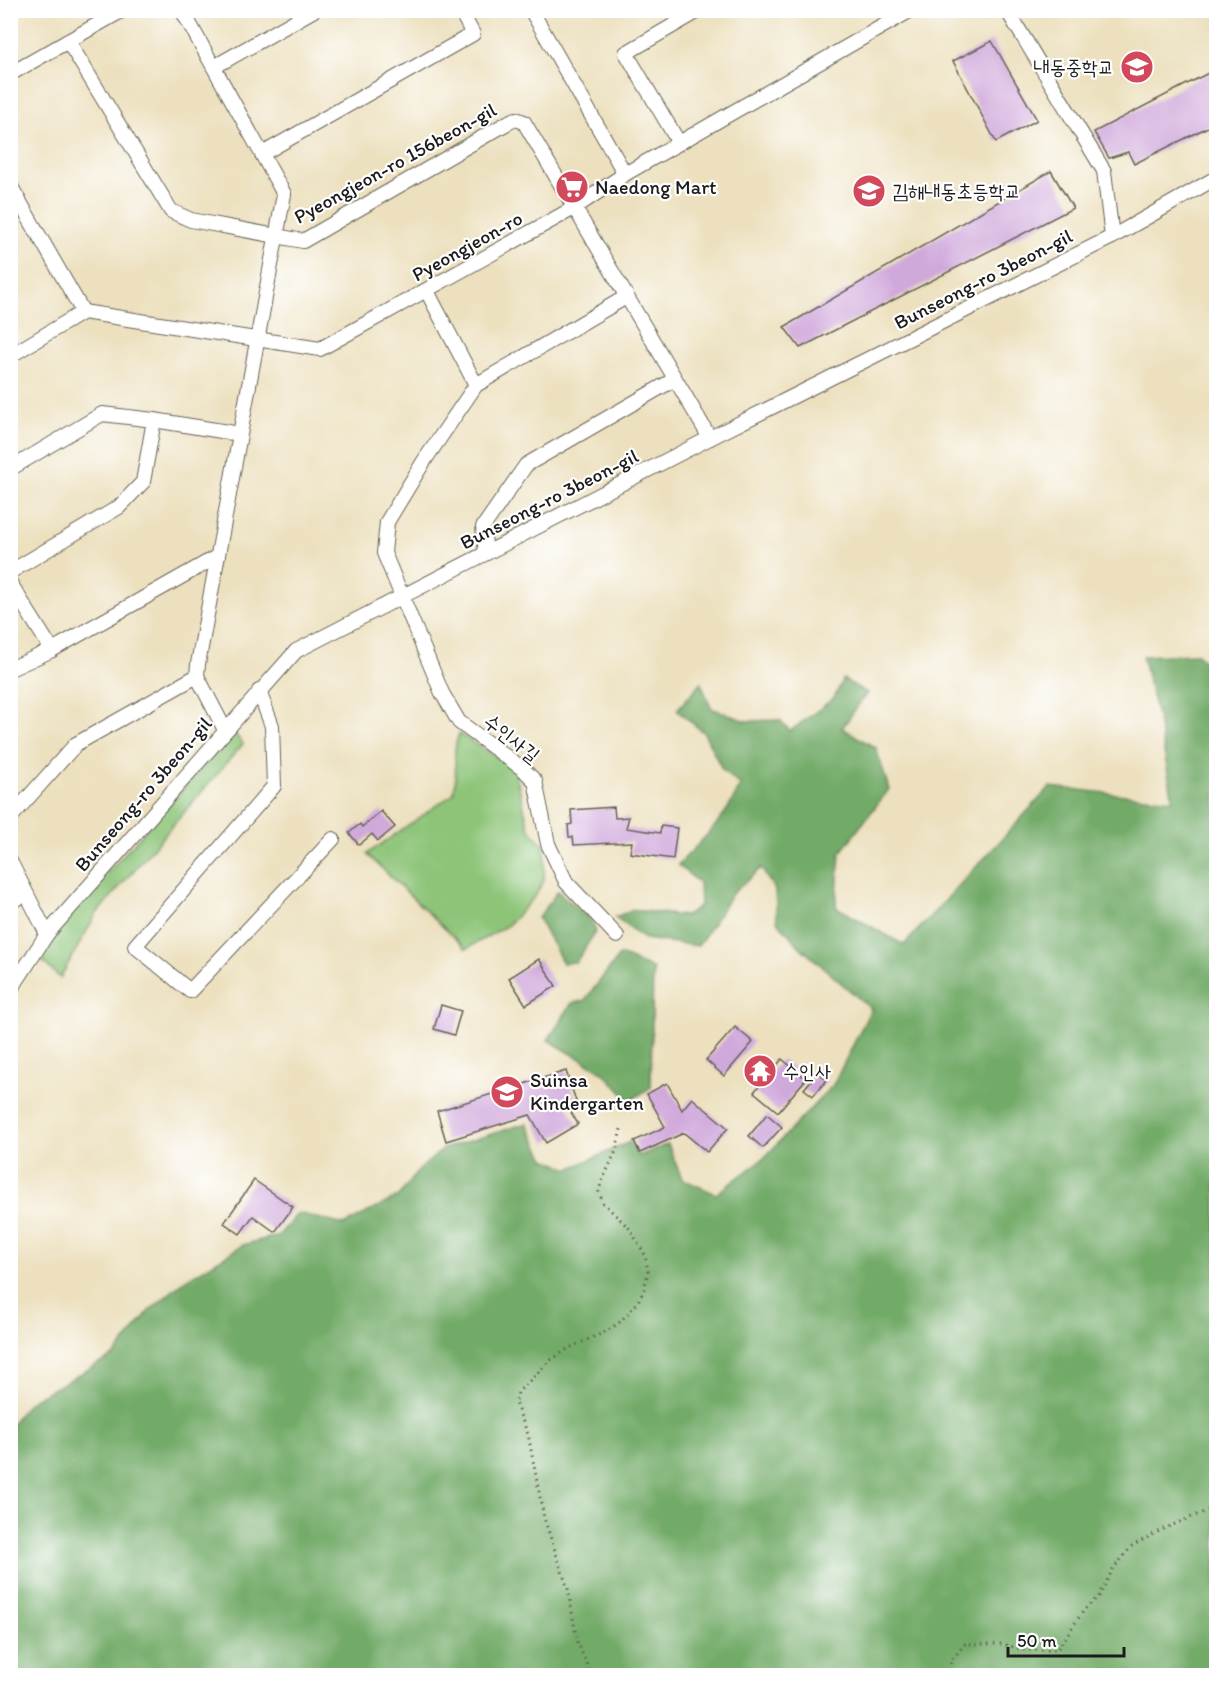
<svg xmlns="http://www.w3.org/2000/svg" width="1227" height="1686" viewBox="0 0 1227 1686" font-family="Itim,'Poor Story',sans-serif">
  <rect width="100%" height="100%" fill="#fff"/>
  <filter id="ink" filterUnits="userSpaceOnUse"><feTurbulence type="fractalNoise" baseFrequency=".0167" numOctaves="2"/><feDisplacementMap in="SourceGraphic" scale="12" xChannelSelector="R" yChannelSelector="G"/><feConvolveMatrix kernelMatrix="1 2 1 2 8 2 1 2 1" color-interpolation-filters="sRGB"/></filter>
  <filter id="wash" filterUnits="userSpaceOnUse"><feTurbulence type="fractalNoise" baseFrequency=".008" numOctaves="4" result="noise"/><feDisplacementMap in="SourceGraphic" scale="24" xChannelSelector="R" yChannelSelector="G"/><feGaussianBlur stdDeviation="1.35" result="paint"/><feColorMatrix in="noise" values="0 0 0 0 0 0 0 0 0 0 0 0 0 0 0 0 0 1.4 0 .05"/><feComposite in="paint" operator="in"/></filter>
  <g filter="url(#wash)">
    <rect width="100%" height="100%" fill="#ece0be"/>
    <g fill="#8dc478" stroke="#54704a" stroke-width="1.5">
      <polygon points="234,733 243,744 97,913 60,978 39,958 47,939"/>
      <path d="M459,734L514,767L529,828L545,847L544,880L536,895L508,925L466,949L367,854L453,794C460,774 450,753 459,734Z"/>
    </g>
    <g fill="#72aa68" stroke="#476342" stroke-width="1.5">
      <path d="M1197,654L1216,672V1675H11V1424L30,1401L115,1355L149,1311L184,1281L243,1245L279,1235L298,1213L344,1225L399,1196L418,1171L443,1149L527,1123L545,1159L569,1169L630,1142L639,1156L668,1144L682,1179L716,1194L764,1158L833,1085L871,1009L801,948L777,921L775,890L761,868L731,895L698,946L645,939L615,917L633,910L686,916L700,905L699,883L678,865C701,841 728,817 740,785L723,771L704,733L677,710L701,683L711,708L746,721L780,720L790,731L834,698L843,679L867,693L842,728L876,748L889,789L840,853L836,907L904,945L1050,787L1173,800L1158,719L1142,656Z"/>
      <polygon points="558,891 590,919 596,931 576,962 563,963 538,918"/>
      <polygon points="620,955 653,969 651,1087 630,1101 603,1072 548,1040 572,1003 584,1001"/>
    </g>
    <g id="blocks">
      <g fill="#d0a9db">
        <polygon points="992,41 1037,120 996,142 953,61"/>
        <polygon points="1216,69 1216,123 1134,164 1128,152 1109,158 1094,132"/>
        <polygon points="1051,171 1073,208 800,348 784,327"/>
        <polygon points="614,807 615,818 629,817 626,828 660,833 661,826 677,828 673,859 630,853 632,842 574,845 573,837 569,837 568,825 572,824 571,810"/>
        <polygon points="381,811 395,827 378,841 372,834 359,845 349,833 360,824 362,827"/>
        <polygon points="539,959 556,986 526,1005 509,978"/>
        <polygon points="441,1005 461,1011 454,1035 434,1029"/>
        <polygon points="735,1027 753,1042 724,1076 706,1060"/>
        <polygon points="782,1059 806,1079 778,1112 754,1092"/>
        <polygon points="566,1071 576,1101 566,1104 578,1124 546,1143 530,1115 446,1141 437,1111"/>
        <polygon points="818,1072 827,1080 813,1096 804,1089"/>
        <polygon points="667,1083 682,1110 692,1098 728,1128 707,1152 684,1133 640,1153 634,1141 665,1127 647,1094"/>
        <polygon points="767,1114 782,1127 763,1148 749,1136"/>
        <polygon points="254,1180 293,1207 275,1232 253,1216 240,1234 224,1223"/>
      </g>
    </g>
  </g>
  <g filter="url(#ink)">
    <use href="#blocks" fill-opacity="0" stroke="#656155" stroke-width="1.5"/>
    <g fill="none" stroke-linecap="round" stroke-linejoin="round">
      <defs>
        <g id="minor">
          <polyline points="182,10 284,194 198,664 197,676 225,730"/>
          <polyline points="531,10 625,174"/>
          <polyline points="1007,10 1104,171 1112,237"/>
          <polyline points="68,41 171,211 191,220 303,241 509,122 516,119 524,122 710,438"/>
          <polyline points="214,67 314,10"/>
          <polyline points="10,74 123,10"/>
          <polyline points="679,143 626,53 700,10"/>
          <polyline points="262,154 473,34 460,10"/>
          <polyline points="10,185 83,312"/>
          <polyline points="427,291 476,385"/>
          <polyline points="10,356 83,312 320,349 574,208 625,174 911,10"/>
          <polyline points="10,469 102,414 154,420 240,434"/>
          <polyline points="486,553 483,527 526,465 675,379"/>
          <polyline points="10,572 119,507 143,482 154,420"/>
          <polyline points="10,583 52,650"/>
          <polyline points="10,669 52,650 218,556"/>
          <polyline points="259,691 272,726 274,786 135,946 190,991 333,839"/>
          <polyline points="10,818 76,744 197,676"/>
          <polyline points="10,861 47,934"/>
          <polyline points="10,901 26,895"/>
          <polyline points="617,936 566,882 548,844 535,781 523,769 459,722 442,693 384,553 387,522 424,461 476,385 626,297"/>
          <polyline points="10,991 47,934 296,651 710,438 1112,237 1216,178"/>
        </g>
      </defs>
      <use href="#minor" stroke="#656155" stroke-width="16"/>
      <g stroke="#656155" stroke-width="3" stroke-dasharray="1.5 4.5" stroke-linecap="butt">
        <polyline points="592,1676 577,1641 568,1589 544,1518 528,1434 515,1403 518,1392 551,1360 569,1348 607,1331 620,1322 637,1303 644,1290 648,1271 645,1255 630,1229 603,1203 599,1192 601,1183 616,1151 621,1129"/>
        <polyline points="949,1676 951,1661 965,1644 1002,1644 1025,1650 1057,1650 1084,1610 1099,1596 1113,1569 1132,1546 1163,1529 1216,1507"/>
      </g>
      <use href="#minor" stroke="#fff" stroke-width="14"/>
    </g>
  </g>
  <defs>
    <symbol id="school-disc" viewBox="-11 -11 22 22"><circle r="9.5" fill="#d1495b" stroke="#fff"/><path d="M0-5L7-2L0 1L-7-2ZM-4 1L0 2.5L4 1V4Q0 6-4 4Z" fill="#fff"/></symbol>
    <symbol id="supermarket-disc" viewBox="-11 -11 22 22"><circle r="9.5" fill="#d1495b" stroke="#fff"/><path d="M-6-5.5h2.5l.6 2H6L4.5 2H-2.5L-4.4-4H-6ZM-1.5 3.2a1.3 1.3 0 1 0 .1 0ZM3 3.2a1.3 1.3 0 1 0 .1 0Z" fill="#fff"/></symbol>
    <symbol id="temple-disc" viewBox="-11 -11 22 22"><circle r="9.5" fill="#d1495b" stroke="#fff"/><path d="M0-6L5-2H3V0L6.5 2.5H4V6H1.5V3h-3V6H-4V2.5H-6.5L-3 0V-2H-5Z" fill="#fff"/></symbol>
  </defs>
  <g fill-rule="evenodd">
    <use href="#school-disc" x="1118" y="48" width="38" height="38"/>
    <use href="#supermarket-disc" x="553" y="168" width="38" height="38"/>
    <use href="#school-disc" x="850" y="172" width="38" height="38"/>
    <use href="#temple-disc" x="741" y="1052" width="38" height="38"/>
    <use href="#school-disc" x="488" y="1073" width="38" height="38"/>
  </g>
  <g text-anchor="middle" stroke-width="4.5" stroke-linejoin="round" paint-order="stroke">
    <g font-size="20" fill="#1c1c1c" stroke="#fff" text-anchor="start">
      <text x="1114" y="74" text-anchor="end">내동중학교</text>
      <text x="595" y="194">Naedong Mart</text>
      <text x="892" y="198">김해내동초등학교</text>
      <text x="783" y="1078">수인사</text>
      <text x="530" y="1087">Suinsa<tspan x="530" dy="23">Kindergarten</tspan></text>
    </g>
    <g font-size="20" fill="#1c1c1c" stroke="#fff">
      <text transform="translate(395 163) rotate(-29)" y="7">Pyeongjeon-ro 156beon-gil</text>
      <text transform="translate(467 246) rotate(-29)" y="7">Pyeongjeon-ro</text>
      <text transform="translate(983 279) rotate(-27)" y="7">Bunseong-ro 3beon-gil</text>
      <text transform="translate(549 499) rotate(-27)" y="7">Bunseong-ro 3beon-gil</text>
      <text transform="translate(512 738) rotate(38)" y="7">수인사길</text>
      <text transform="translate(143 794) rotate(-49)" y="7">Bunseong-ro 3beon-gil</text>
    </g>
  </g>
  <rect width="1227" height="1686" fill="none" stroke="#fff" stroke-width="36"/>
  <path d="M1008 1647v9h116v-9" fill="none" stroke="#1c1c1c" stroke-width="3"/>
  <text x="1017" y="1647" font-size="18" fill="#1c1c1c" stroke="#ffffff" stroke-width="4.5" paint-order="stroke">50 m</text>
</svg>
